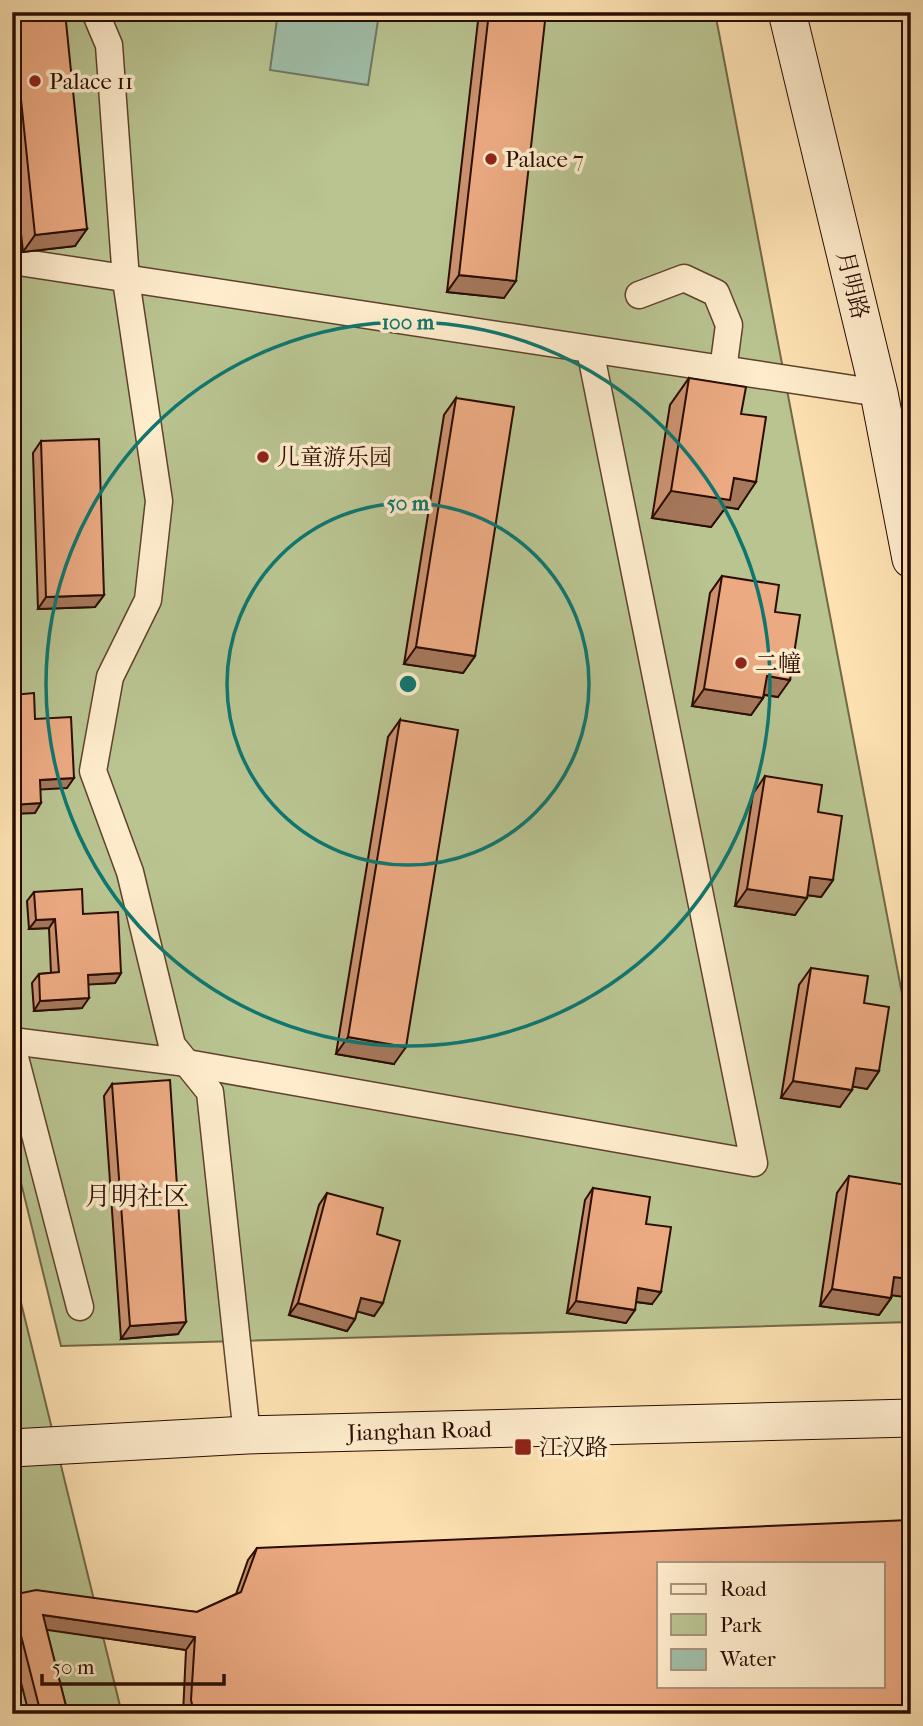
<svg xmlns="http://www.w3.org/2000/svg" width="923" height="1726" viewBox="0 0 923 1726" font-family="'IM FELL French Canon','Noto Serif SC',serif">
  <rect width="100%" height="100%" fill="#fde1b1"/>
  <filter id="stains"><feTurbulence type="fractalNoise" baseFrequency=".00286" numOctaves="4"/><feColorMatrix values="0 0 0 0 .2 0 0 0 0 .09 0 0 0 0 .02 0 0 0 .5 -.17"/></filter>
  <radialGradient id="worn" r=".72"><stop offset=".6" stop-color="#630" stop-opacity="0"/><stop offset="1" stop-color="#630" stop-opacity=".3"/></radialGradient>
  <g fill="#b9c491" stroke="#726848" stroke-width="2">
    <polygon points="12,12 715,12 911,1041 911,1322 61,1346 12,1146"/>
    <polygon points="12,1266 122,1714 12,1714"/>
  </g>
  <polygon fill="#a0bea8" stroke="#717765" stroke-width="2" points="278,12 379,14 368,85 270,70"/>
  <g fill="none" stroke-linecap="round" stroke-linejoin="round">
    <defs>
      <g id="street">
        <polyline points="95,12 109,45 126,280 159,501 148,600 110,677 93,771 130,872 172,1045 210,1092 247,1435"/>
        <polyline points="12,261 879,393"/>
        <polyline points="639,295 684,278 716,293 729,325 723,370"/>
        <polyline points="12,1041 187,1063 754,1163 590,350"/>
        <polyline points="12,1046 80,1307"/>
      </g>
      <g id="secondary">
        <polyline points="787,12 879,393 911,559"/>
        <path id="s1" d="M12,1448L247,1435L911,1418"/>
      </g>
    </defs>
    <use href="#street" stroke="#5f412c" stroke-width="29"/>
    <use href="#secondary" stroke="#2a0c00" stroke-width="39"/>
    <use href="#street" stroke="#feeccc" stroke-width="26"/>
    <use href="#secondary" stroke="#feeccc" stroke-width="37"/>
  </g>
  <g fill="#cb9270" stroke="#2a0c00" stroke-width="2">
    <polygon points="12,12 75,246 23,252 12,150"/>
    <polygon points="484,12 489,12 504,298 447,292 478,21"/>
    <polygon points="689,378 741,414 738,509 726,507 711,527 652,518 670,405"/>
    <polygon points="456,398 475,656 463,673 404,664 444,415"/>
    <polygon points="41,441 104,595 95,607 38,609 33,453"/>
    <polygon points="722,576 775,612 778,697 764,695 763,698 751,715 692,706 710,593"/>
    <polygon points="400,720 394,1064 336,1054 388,737"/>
    <polygon points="765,776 818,812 833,880 821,897 807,895 795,915 735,906 753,794"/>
    <polygon points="34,892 83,914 121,973 115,983 88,984 82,1008 34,1011 32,983 39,974 51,973 49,928 29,929 27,901"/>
    <polygon points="811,968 864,1003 879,1071 867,1089 853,1086 840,1107 781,1098 799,985"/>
    <polygon points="112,1084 178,1334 121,1339 104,1096"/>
    <polygon points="849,1176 903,1212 911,1213 911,1289 905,1297 892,1295 891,1298 879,1315 820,1306 837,1193"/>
    <polygon points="593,1188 646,1224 652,1304 636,1302 626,1323 567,1313 585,1200"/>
    <polygon points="327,1193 377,1234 383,1303 374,1316 357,1311 355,1319 347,1331 289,1315 319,1205"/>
    <polygon points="257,1548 911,1714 183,1714 186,1650 46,1629 68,1714 29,1714 12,1647 12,1595 197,1612 236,1594 248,1560"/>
  </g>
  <g fill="#a5775b" stroke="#2a0c00" stroke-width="2">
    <polygon points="87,229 75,246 23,252 35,235"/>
    <polygon points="459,275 516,281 504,298 447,292"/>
    <polygon points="734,478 756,482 738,509 726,507 711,527 652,518 671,491"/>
    <polygon points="104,595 95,607 38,609 46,597"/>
    <polygon points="416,647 475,656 463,673 404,664"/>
    <polygon points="767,676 790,680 778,697 755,693"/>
    <polygon points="704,689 763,698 751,715 692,706"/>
    <polygon points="74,778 67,788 33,790 40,780"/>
    <polygon points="41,803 35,813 12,814 12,805"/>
    <polygon points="810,877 833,880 821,897 798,894"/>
    <polygon points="747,889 807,898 795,915 735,906"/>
    <polygon points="55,919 49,928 29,929 36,920"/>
    <polygon points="121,973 115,983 81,985 88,975"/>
    <polygon points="89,998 82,1008 34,1011 40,1001"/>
    <polygon points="348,1037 406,1047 394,1064 336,1054"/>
    <polygon points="856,1068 879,1071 867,1089 844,1085"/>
    <polygon points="793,1081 852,1090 840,1107 781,1098"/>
    <polygon points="894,1277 911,1279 911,1289 905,1297 882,1294"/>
    <polygon points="638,1288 661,1292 652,1304 629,1301"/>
    <polygon points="832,1289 891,1298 879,1315 820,1306"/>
    <polygon points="361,1298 383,1303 374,1316 352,1310"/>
    <polygon points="576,1301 635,1310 626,1323 567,1313"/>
    <polygon points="298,1303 355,1319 347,1331 289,1315"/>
    <polygon points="186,1322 178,1334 121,1339 130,1326"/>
    <polygon points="43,1615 195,1637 186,1650 34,1628"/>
  </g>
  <g fill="#ecaa82" stroke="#2a0c00" stroke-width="2" fill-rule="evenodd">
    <polygon points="12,12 65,12 87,229 35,235"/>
    <polygon points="489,12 546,12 516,281 459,275"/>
    <polygon points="689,378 746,387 741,414 766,417 756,482 734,478 730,500 671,491"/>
    <polygon points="456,398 514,407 475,656 416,647"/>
    <polygon points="99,439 104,595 46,597 41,441"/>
    <polygon points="722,576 779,585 775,612 800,615 790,680 767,676 763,698 704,689"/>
    <polygon points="34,693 35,719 71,717 74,778 40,780 41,803 12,805 12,695"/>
    <polygon points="400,720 458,730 406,1047 348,1037"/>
    <polygon points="765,776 822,785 818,812 842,816 833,880 810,877 807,898 747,889"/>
    <polygon points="82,889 83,914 118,912 121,973 88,975 89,998 40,1001 39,974 59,972 55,919 36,920 34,892"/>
    <polygon points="811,968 868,976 864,1003 889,1007 879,1071 856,1068 852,1090 793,1081"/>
    <polygon points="170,1080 186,1322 130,1326 112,1084"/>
    <polygon points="849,1176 907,1185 903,1212 911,1213 911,1279 894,1277 891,1298 832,1289"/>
    <polygon points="593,1188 650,1197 646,1224 671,1227 661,1292 638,1288 635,1310 576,1301"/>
    <polygon points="327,1193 383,1208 377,1234 400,1241 383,1303 361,1298 355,1319 298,1303"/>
    <path d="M909,1520L911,1714H194L191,1700L195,1637L43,1615L68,1714H41L17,1620L12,1621V1595L36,1590L197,1612L241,1592L257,1548ZM659,1563H883V1686H659Z"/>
  </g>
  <g fill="none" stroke="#0f766e" stroke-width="3.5">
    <circle cx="408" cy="684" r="181"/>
    <circle cx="408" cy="684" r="362"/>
  </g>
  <g fill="#8f2418" stroke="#feeccc" stroke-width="2.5">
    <circle cx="35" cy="81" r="7"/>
    <circle cx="491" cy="159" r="7"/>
    <circle cx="263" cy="457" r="7"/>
    <circle cx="741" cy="663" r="7"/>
    <rect x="514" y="1438" width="18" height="18" rx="3.5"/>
  </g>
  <g text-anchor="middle" stroke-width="7" stroke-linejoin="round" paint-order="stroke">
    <g font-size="23" fill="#2a0c00" stroke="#feeccc" text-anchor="start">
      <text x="49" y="89">Palace 11</text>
      <text x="505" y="167">Palace 7</text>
      <text x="277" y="465">儿童游乐园</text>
      <text x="755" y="671">二幢</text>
      <text x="539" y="1455">江汉路</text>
    </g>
    <g font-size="23" fill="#2a0c00" stroke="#feeccc">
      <text transform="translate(853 285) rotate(76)" y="8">月明路</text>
      <text dy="8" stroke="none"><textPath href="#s1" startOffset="408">Jianghan Road</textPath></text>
    </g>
    <g font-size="26" fill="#2a0c00" stroke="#feeccc">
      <text x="137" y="1205">月明社区</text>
    </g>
  </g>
  <circle cx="408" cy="684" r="10" fill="#0f766e" stroke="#feeccc" stroke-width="3.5"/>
  <g font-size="21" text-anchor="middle" font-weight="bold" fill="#0f766e" stroke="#feeccc" stroke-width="7" stroke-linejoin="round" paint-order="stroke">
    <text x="408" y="329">100 m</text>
    <text x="408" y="510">50 m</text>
  </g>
  <rect width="923" height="1726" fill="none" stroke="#fde1b1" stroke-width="42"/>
  <rect x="14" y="14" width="895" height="1698" fill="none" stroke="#2a0c00" stroke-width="3.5"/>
  <rect x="21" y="21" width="881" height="1684" fill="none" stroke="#2a0c00" stroke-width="2"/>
  <rect x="657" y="1562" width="228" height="126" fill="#feeccc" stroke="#a9927a" stroke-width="2"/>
  <rect x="671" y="1584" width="35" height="10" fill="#feeccc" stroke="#a9927a" stroke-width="2"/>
  <text x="720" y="1596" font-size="21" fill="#2a0c00">Road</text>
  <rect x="671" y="1614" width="35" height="21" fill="#b9c491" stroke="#a9927a" stroke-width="2"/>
  <text x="720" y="1632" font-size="21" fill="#2a0c00">Park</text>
  <rect x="671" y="1649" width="35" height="21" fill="#a0bea8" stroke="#a9927a" stroke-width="2"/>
  <text x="720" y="1666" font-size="21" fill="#2a0c00">Water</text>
  <path d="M42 1674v10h182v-10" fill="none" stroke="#2a0c00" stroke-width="3.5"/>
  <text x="52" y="1674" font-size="21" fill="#2a0c00" stroke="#feeccc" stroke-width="5" paint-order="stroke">50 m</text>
  <rect width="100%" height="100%" filter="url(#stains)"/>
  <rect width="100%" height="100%" fill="url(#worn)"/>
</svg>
